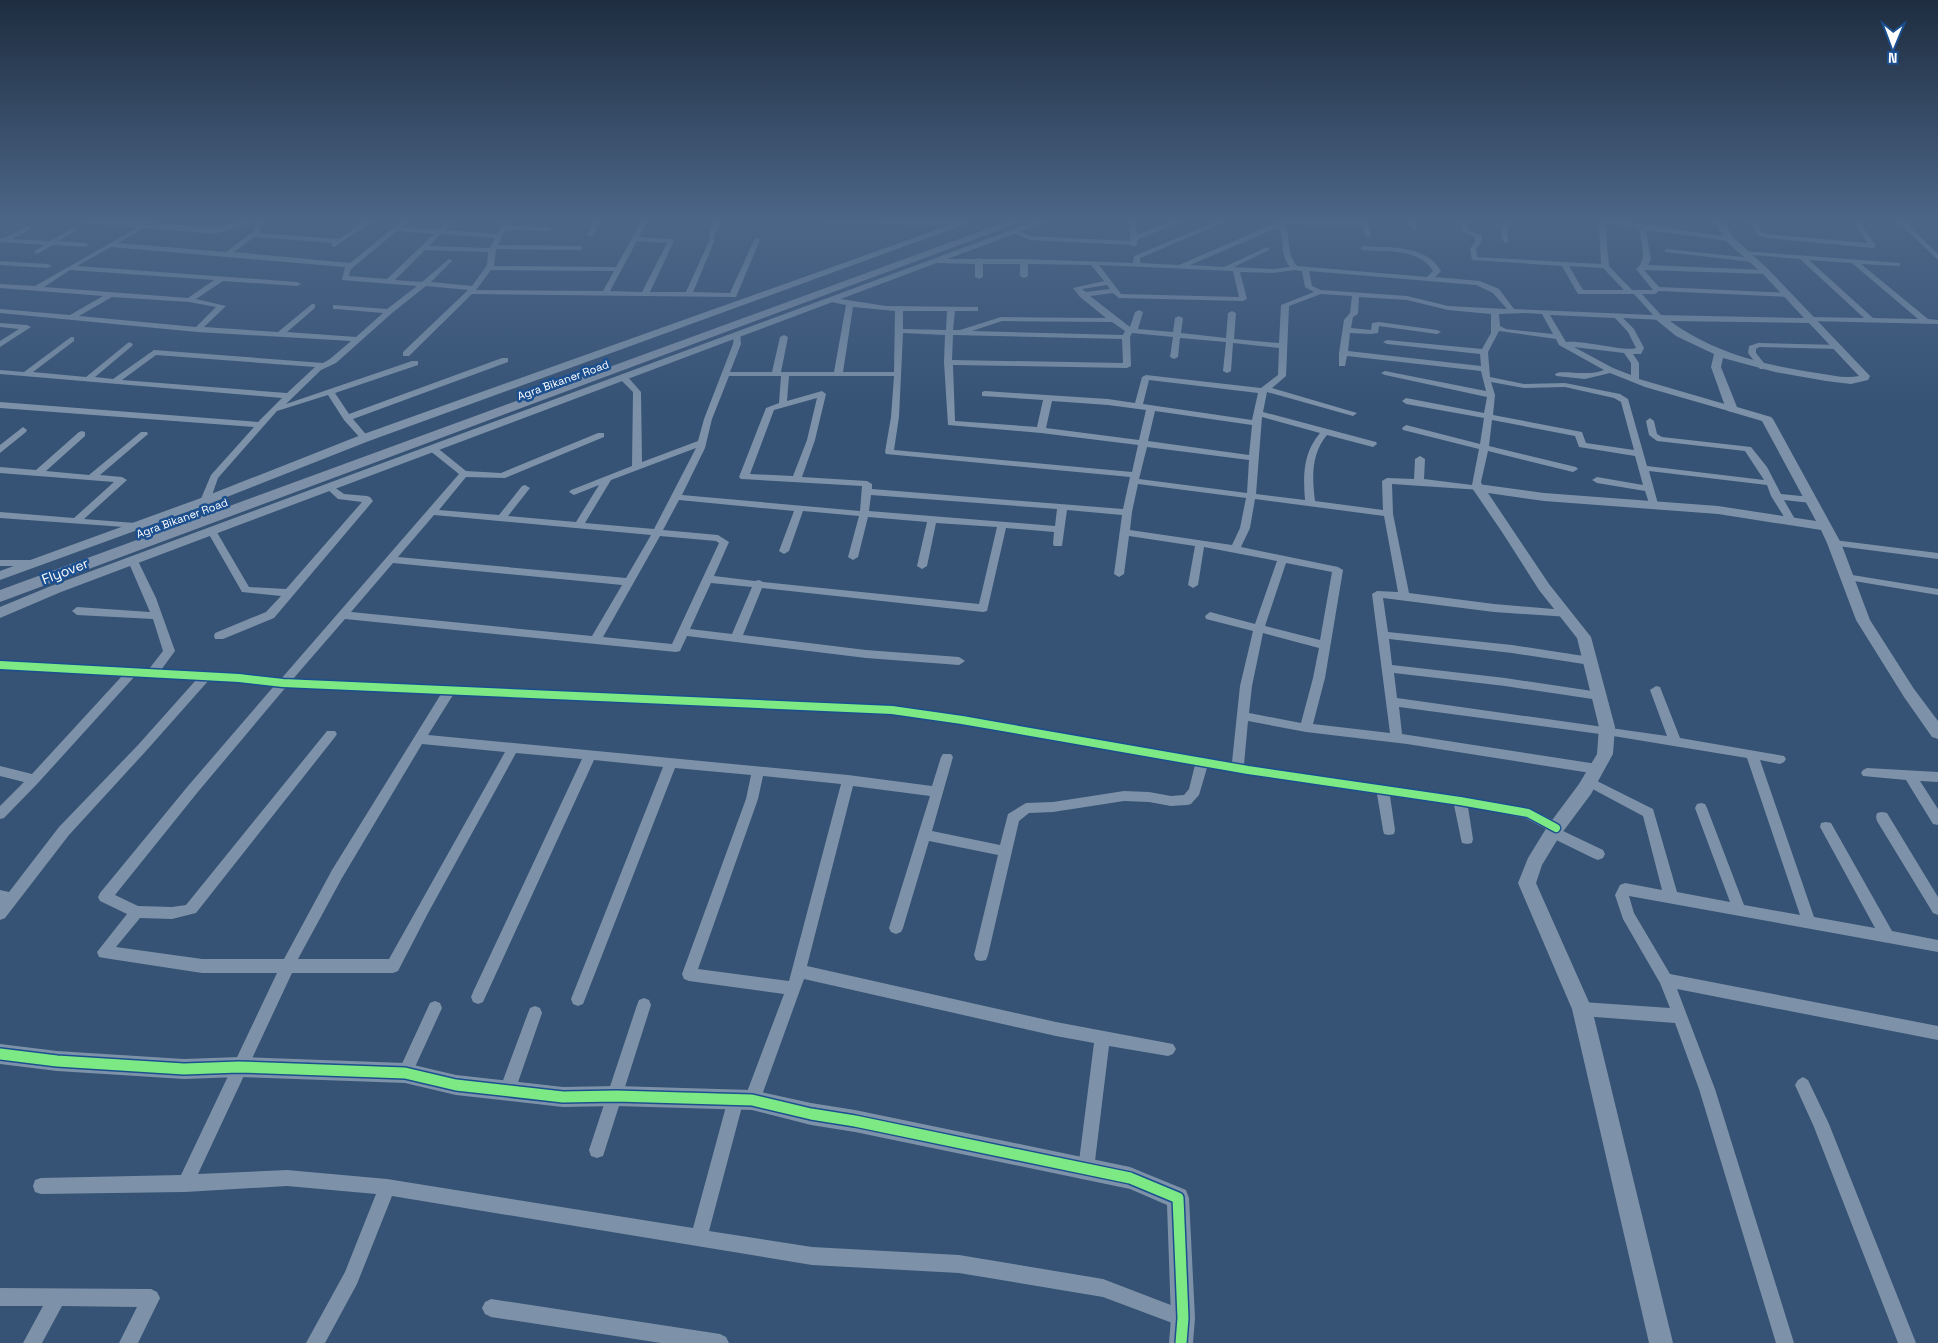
<svg xmlns="http://www.w3.org/2000/svg" width="1938" height="1343" viewBox="0 0 1938 1343" font-family="'Space Grotesk',sans-serif">
  <rect width="100%" height="100%" fill="#365274"/>
  <g fill="none" stroke-linecap="round" stroke-linejoin="round">
    <g fill="#7d92a8" fill-rule="evenodd">
      <path d="M257,220H263L259,233L339,239L367,220H375L334,247L331,245L333,243L254,237L234,252L350,263L403,220H410L402,227L438,230L448,220H455L445,230L497,234L504,220H510L507,226L549,227L552,229L549,231L505,230L498,245L580,246L583,248L580,250L496,249L494,266L616,267L642,220H648L639,237L671,239L674,241L650,292H686L710,239L708,237L715,220H721L713,238L715,240L693,292L730,293L754,240L757,238L760,240L736,297L472,294L409,356H403V352L468,290L426,286L392,313L336,363L321,370L286,404L412,361H418V365L335,393L349,414L502,358H508V362L353,419L369,438L365,441L362,440L344,420L328,395L277,411L218,478L210,501L205,504L200,501L211,475L254,427L0,408V402L258,422L282,398L0,374V370L24,372L71,337H74V341L33,372L86,377L129,342L133,344L132,346L95,377L113,379L154,350L323,363L330,359L351,341L197,332L0,313V309L70,315L103,296L0,288V284L35,286L144,224L149,225L118,243L226,252L255,230ZM397,231L434,234L387,279L349,276L351,269ZM441,234L495,238L490,248L429,246ZM637,241L667,243L642,292L610,291ZM111,247L345,267L342,280L417,286L387,309L333,305V309H336L383,313L356,337L287,332L315,308V304H312L278,332L204,327L226,306L196,299L223,281L297,286L301,284L297,282L77,266ZM425,250L488,252L487,265L472,286L431,282L451,262L453,261L449,259L422,282L395,280ZM70,270L214,280L188,298L44,287ZM491,270L614,271L603,291L476,290ZM112,297L189,302L216,307L196,327L79,316ZM156,355L315,367L287,393L122,380Z"/>
      <polygon points="595,220 601,220 592,236 588,236 587,235"/>
      <polygon points="817,220 963,222 966,224 963,226 820,222"/>
      <polygon points="1130,220 1136,220 1137,235 1175,220 1185,220 1137,240 1137,245 1134,247 1131,245 1030,240 1011,232 1014,230 1031,236 1130,241"/>
      <path d="M1220,220H1229L1140,258V263L1179,265L1278,222L1277,220L1362,222V220H1368L1371,235L1368,237L1365,235L1363,226L1285,224C1291,239 1286,253 1297,266L1427,277L1433,271C1419,248 1387,252 1363,250L1360,248L1363,246C1390,248 1425,244 1441,271L1435,277L1480,281L1499,289L1514,309L1653,315L1634,294H1578L1562,266L1472,260L1470,249L1475,242V237L1463,232L1459,220H1465L1468,230L1482,236L1481,242L1476,249L1477,257L1601,264L1599,222L1593,220H1611L1729,237L1732,239L1729,241L1646,230L1651,260L1648,265L1766,270L1770,272L1766,274L1644,270L1659,287L1789,293L1793,295L1789,297L1659,291L1655,294H1642L1662,316V320L1623,318L1634,329L1644,348L1641,354H1633L1639,363V379L1735,407V411L1732,412L1645,387L1610,373L1585,379L1556,376L1555,374C1561,369 1588,377 1604,370L1559,345L1556,339L1499,331L1488,352L1490,377L1524,384L1565,383L1620,394L1628,399L1647,466L1764,480L1745,451L1657,441L1649,435L1646,421L1650,418L1654,421L1657,434L1662,437L1751,447L1767,467L1781,494L1811,497L1816,500L1811,503L1784,500L1796,521L1794,523H1788L1771,496L1767,485L1649,471L1658,504L1653,507L1650,506L1645,491L1597,483L1592,480L1597,477L1643,485L1635,456L1579,447L1575,436L1492,420L1489,446L1576,467L1578,469L1573,472L1488,451L1481,482L1483,488L1481,490L1392,484L1393,514L1409,593L1494,604L1565,610L1570,614L1569,617L1494,612L1383,598L1388,632L1512,645L1590,657L1596,661L1590,665L1512,653L1389,639L1392,665L1505,678L1599,692L1603,693L1605,696L1603,699L1599,700L1505,686L1394,673L1397,698L1667,736L1650,690L1656,686L1660,687L1680,738L1784,756L1786,759L1784,762L1780,764L1760,760L1814,917L1875,928L1820,827L1821,823L1826,822L1831,823L1892,931L1938,940V952L1629,896L1634,913L1670,974L1938,1026V1040L1677,989L1715,1089L1794,1343H1776L1699,1089L1675,1023L1582,1016L1577,1014L1575,1009L1577,1004L1582,1002L1670,1008L1660,983L1623,919L1615,895L1620,885L1625,883L1662,890L1643,816L1585,785L1583,782L1585,779L1589,777L1653,809L1677,892L1730,902L1695,808L1697,804L1701,803L1705,804L1707,808L1744,905L1800,915L1747,758L1607,735L1399,707L1402,734L1597,764L1601,766L1603,769L1601,772L1597,774L1407,744L1306,732L1248,721L1244,765L1460,796L1528,808L1561,824V830L1603,850L1605,854L1603,858L1598,860L1593,858L1548,836L1547,832L1548,830L1525,818L1468,807L1473,839L1472,843L1467,844L1462,843L1461,839L1454,805L1390,796L1395,830L1394,834L1389,835L1384,834L1383,830L1377,794L1207,768L1199,795L1191,804L1187,805L1171,806L1149,802L1124,801L1053,812L1029,813L1019,821L988,955L986,960L981,961L976,960L974,955L998,855L929,841L903,928L901,932L896,934L891,932L889,928L930,796L853,786L807,966L1056,1022L1173,1044L1176,1049L1173,1054L1168,1056L1109,1046L1094,1169L1092,1175L1086,1177L1080,1175L1078,1169L1094,1043L1056,1036L804,979L758,1106L752,1108L746,1106L744,1100L784,994L689,981L684,979L682,974L746,799L751,775L675,768L585,999L583,1004L578,1006L573,1004L571,999L663,767L594,760L483,1002L478,1004L473,1002L471,997L473,992L582,759L516,753L427,915L398,971L393,973H292L198,1174L287,1170L387,1179L693,1228L728,1099L730,1093L736,1091L742,1093L744,1099L709,1231L812,1247L959,1255L1103,1279L1189,1312L1192,1318L1189,1324L1183,1327L1103,1297L959,1273L812,1265L392,1196L357,1284L325,1343H306L345,1272L376,1194L287,1186L185,1192L41,1194L35,1192L33,1186L35,1180L41,1178L181,1175L277,973H202L104,958L99,957L97,952L127,914L100,901L98,897L100,893L188,786L274,686L209,680L146,751L69,835L5,918L0,920V890L9,892L59,827L138,745L196,680L135,676L38,783L4,818L0,819V806L24,782L0,776V766L32,774L122,676L0,669V661L149,669L163,651L153,619L77,615L72,611L77,607L150,612L128,561L133,558L138,561L156,598L175,651L161,670L239,674L281,679L459,474L429,450V446H435L466,471L501,473L598,433H604V437L505,478L466,477L439,510L499,515L522,486L525,485L530,488L508,516L576,522L599,485L574,495L569,492L571,490L632,466L633,392L621,380V376H627L641,392L642,462L698,441L704,419L733,344L734,334H740L741,344L730,372H772L780,337L784,335L788,337L781,372H834L846,305L831,302V298H834L886,306L978,307V311H955L953,330H960L1001,317L1106,318L1080,297L1073,288L1104,281L1091,265L1028,264V276L1024,278L1020,276V264H983V277L979,279L975,277V264L936,263L932,261L936,259H976L979,258L982,259H1024L1133,263L1134,256ZM1605,223L1639,229C1641,242 1648,260 1636,269L1653,290H1632L1609,266ZM1279,227C1285,241 1279,253 1290,267L1273,269L1234,267L1269,250V248L1267,247L1224,267L1190,265ZM1099,265L1233,271L1239,297L1121,294ZM1569,266L1603,268L1624,290H1583ZM1295,270L1302,271L1305,287L1314,292L1281,305L1279,343L1234,339L1236,313L1232,311L1228,313L1226,338L1181,333L1183,318L1179,316L1175,318L1173,332L1138,329L1143,312L1139,310L1135,312L1130,327L1090,296L1113,293L1119,298L1243,301L1247,299L1240,272L1273,273ZM1309,271L1476,285L1493,293L1507,309L1448,306L1407,296L1321,290L1312,286ZM1107,285L1110,289L1086,292L1082,289ZM1321,294L1352,296L1350,313L1344,320L1339,353V366H1345L1347,356L1481,371L1486,391L1385,371L1381,373L1385,375L1487,397L1484,413L1406,398L1402,401L1406,404L1484,418L1480,444L1406,425L1402,428L1403,430L1479,449L1472,485L1424,479L1425,459L1420,456L1415,459L1414,479L1387,478L1382,481L1383,510L1315,501C1312,477 1311,454 1327,435L1373,447L1377,444L1376,442L1263,412L1267,392L1353,416L1357,413L1272,388L1286,376L1289,306ZM1359,297L1407,300L1448,310L1491,314V333L1482,349L1387,340L1383,342L1387,344L1480,354L1481,366L1348,351L1350,333L1371,334L1378,333L1379,326L1437,334L1441,332L1437,330L1379,322L1372,323L1371,330L1351,328L1353,317L1358,314ZM853,307L895,311L894,372H843ZM903,311H947L946,330L903,329ZM1526,313L1542,314L1553,334L1506,329L1500,326L1499,314ZM1550,315L1615,318L1628,332L1636,348C1626,352 1584,340 1566,342ZM1002,321L1112,322L1125,331L1123,335L972,331ZM903,333L945,335L944,362L948,425L1041,433L1138,445L1132,472L894,450L899,417ZM1132,333L1173,337L1170,357L1174,359L1178,357L1180,338L1226,342L1223,371L1227,373L1231,371L1233,343L1279,348L1278,375L1261,388L1146,375L1142,377L1135,403L1108,399L985,391L982,392V396L1043,400L1037,427L955,421L953,365L1127,368L1131,366L1130,337ZM953,335L1122,339L1123,363L952,360ZM1574,347L1624,353L1631,363V375L1613,368ZM729,376H781L779,403L766,408L739,477L741,479L862,486L860,511L682,495L705,448L712,419ZM789,376H894L891,417L885,452L886,454L1130,477L1123,509L872,489V484L867,481L802,477L815,440L826,394L822,391L787,401ZM1149,380L1258,393L1252,420L1143,404ZM1491,382L1524,388L1565,387L1614,398L1621,402L1634,450L1586,443L1582,432L1493,415L1495,395ZM817,398L807,440L793,476L750,474L774,410ZM1052,401L1108,405L1146,410L1139,440L1046,428ZM1155,411L1252,425L1249,455L1148,441ZM1262,417L1320,433C1303,453 1303,475 1305,500L1256,494ZM1147,447L1249,460L1247,493L1139,479ZM696,448L654,529L585,523L611,480ZM1138,484L1246,498L1240,528L1232,545L1130,530L1132,512ZM871,495L1057,509L1055,526L869,511ZM1255,499L1384,516L1398,592L1377,591L1372,594L1390,733L1313,724L1325,678L1343,570L1338,567L1241,547L1250,528ZM679,500L794,511L779,551L784,554L789,551L803,511L859,516L848,557L853,560L858,557L868,517L927,522L917,566L922,569L927,566L936,523L997,527L979,604L763,582L759,580L755,581L714,576L729,542L718,535L663,530ZM1067,510L1122,515L1114,574L1119,577L1124,574L1129,536L1195,546L1188,585L1193,588L1198,585L1204,547L1277,561L1255,624L1210,612L1205,616L1206,619L1253,631L1240,686L1232,762L962,716L892,706L293,679L345,619L676,652L680,651L687,636L866,658L959,665L965,661L959,657L866,650L743,635L762,588L983,612L987,611L1006,528L1054,532L1053,544L1054,546H1062ZM434,515L651,535L626,578L398,557ZM660,536L716,541L719,543L672,644L603,637ZM393,563L622,585L592,636L351,612ZM1286,563L1332,572L1320,640L1265,626ZM711,583L752,587L732,634L690,629ZM1263,633L1319,648L1313,678L1301,723L1249,713L1252,686ZM286,687L441,694L332,870L284,959H202L116,947L140,918L172,919L196,913L335,737L337,734L335,731H327L186,905L172,907L138,906L115,895L197,793ZM453,695L892,714L962,724L1195,765L1189,789L1184,795L1171,796L1149,792L1124,791L1053,802L1026,803L1008,814L1000,845L932,831L953,757L951,754H943L941,757L932,786L848,775L428,735ZM422,744L505,752L389,959H298L342,878ZM763,776L841,784L789,981L698,969L758,799Z"/>
      <polygon points="1410,220 1416,220 1417,229 1413,229"/>
      <polygon points="1503,220 1509,220 1507,236 1509,241 1506,243 1504,242 1501,236"/>
      <polygon points="1748,220 1754,220 1762,233 1767,234 1868,243 1852,220 1858,220 1876,246 1873,248 1766,238 1758,235"/>
      <polygon points="1896,220 1903,220 1938,254 1938,260"/>
      <polygon points="28,226 30,227 30,229 13,239 50,241 73,228 76,230 75,231 59,241 86,243 89,245 86,247 53,245 37,254 34,252 35,251 44,245 0,242 0,238 4,238"/>
      <polygon points="1667,249 1752,258 1756,260 1752,262 1665,252 1665,250"/>
      <path d="M1743,251L1900,263V265L1898,266L1861,264L1928,319L1938,320V324L1808,321L1807,319L1811,317L1864,318L1800,259L1741,254L1740,253ZM1809,260L1852,263L1918,319L1873,318Z"/>
      <polygon points="0,261 48,264 52,266 48,268 0,265"/>
      <polygon points="0,323 27,325 31,327 0,347 0,341 19,329 0,327"/>
      <polygon points="1758,343 1839,345 1843,347 1839,349 1759,347 1756,349 1756,353 1767,367 1763,369 1760,369 1748,353 1749,346"/>
      <polygon points="23,427 27,430 26,432 0,453 0,445"/>
      <polygon points="82,431 85,432 85,436 46,471 89,475 141,432 147,432 148,434 100,475 122,477 127,480 84,519 135,523 138,524 140,526 138,528 0,518 0,512 74,518 114,482 0,473 0,467 36,470 79,432"/>
      <polygon points="330,484 344,494 367,496 370,497 373,501 274,618 223,639 215,639 214,636 215,633 266,612 281,596 242,592 207,531 209,529 215,529 249,587 286,589 362,502 338,499 325,487"/>
      <polygon points="1834,540 1938,553 1938,559 1830,545 1829,543"/>
      <polygon points="0,560 36,560 41,563 36,566 0,566"/>
      <polygon points="1846,574 1938,589 1938,595 1842,579 1841,577 1842,575"/>
      <polygon points="1867,768 1938,772 1938,782 1920,781 1938,809 1938,825 1933,824 1906,780 1863,776 1861,773 1863,770"/>
      <polygon points="1882,812 1887,813 1938,897 1938,915 1933,913 1877,821 1876,817 1877,813"/>
      <polygon points="644,998 649,1000 651,1005 605,1150 603,1156 597,1158 591,1156 589,1150 637,1005 639,1000"/>
      <polygon points="435,1001 440,1003 442,1008 410,1078 405,1081 400,1078 397,1073 400,1068 430,1003"/>
      <polygon points="535,1006 540,1008 542,1013 515,1091 513,1096 507,1099 501,1096 499,1091 528,1013 530,1008"/>
      <polygon points="1803,1077 1808,1080 1829,1124 1916,1343 1898,1343 1814,1127 1795,1085 1798,1080"/>
      <polygon points="0,1288 151,1289 157,1292 160,1298 138,1343 119,1343 137,1307 62,1306 42,1343 23,1343 43,1306 0,1306"/>
      <polygon points="491,1299 720,1334 726,1337 729,1343 661,1343 491,1317 485,1314 482,1308 485,1302"/>
    </g>
    <g fill="#7d92a8" fill-rule="evenodd">
      <polygon points="80,220 119,220 215,228 246,220 261,220 215,234 84,223"/>
      <polygon points="964,220 977,220 369,441 209,504 0,580 0,571 201,498 361,435"/>
      <polygon points="1038,220 1051,220 255,519 61,592 0,618 0,607 51,586"/>
      <path d="M1714,220H1723L1733,237L1769,270L1870,376L1868,380L1851,384L1826,381L1775,372L1723,358L1721,367L1737,407L1771,417L1773,419L1841,543L1870,620L1914,689L1938,721V739L1932,737L1904,697L1856,620L1827,543L1821,530L1718,514L1544,501L1488,493L1549,584L1591,637L1615,727L1613,754L1591,794L1559,837L1542,865L1536,883L1592,1009L1673,1343H1649L1572,1009L1518,883L1528,858L1547,827L1579,784L1597,754L1599,727L1577,638L1539,590L1502,532L1472,488L1478,484L1544,493L1718,506L1816,521L1762,421L1728,411L1726,409L1711,367L1714,354L1676,336L1654,318L1659,315L1804,318L1763,274L1726,241ZM1670,321L1809,323L1859,376C1845,379 1831,375 1817,373C1764,365 1714,353 1670,321Z"/>
      <polygon points="0,1044 57,1051 184,1059 239,1057 405,1063 456,1075 563,1087 616,1086 752,1090 811,1103 855,1110 1130,1167 1186,1190 1189,1198 1195,1318 1193,1343 1169,1343 1171,1318 1167,1205 1130,1189 855,1132 811,1125 752,1110 616,1106 563,1107 456,1095 405,1083 239,1077 184,1079 57,1071 0,1064"/>
    </g>
    <polygon fill="#7e90a7" fill-rule="evenodd" points="1011,220 1027,220 0,602 0,590"/>
    <defs>
      <polyline id="cycleway-far1" points="0,665 239,678 283,683 892,710 962,720 1248,770 1460,801 1528,813 1556,828"/>
      <polyline id="cycleway" points="0,1054 57,1061 184,1069 239,1067 405,1073 456,1085 563,1097 616,1096 752,1100 811,1114 855,1121 1130,1178 1178,1198 1183,1318 1181,1343"/>
    </defs>
    <use href="#cycleway-far1" stroke="#1b4f8f" stroke-width="11"/>
    <use href="#cycleway" stroke="#1b4f8f" stroke-width="14"/>
    <use href="#cycleway-far1" stroke="#7ce984" stroke-width="8"/>
    <use href="#cycleway" stroke="#7ce984" stroke-width="11"/>
  </g>
  <linearGradient id="sky" x2="0" y2="1"><stop stop-color="#1e2d40"/><stop offset="0.54" stop-color="#4c6688"/><stop offset="1" stop-color="#4c6688" stop-opacity="0"/></linearGradient>
  <rect width="1938" height="408" fill="url(#sky)"/>
  <g text-anchor="middle" stroke-width="5" stroke-linejoin="round" paint-order="stroke">
    <g font-size="11" fill="#fff" stroke="#1b4f8f">
      <text transform="translate(563 380) rotate(-20)" y="4">Agra Bikaner Road</text>
      <text transform="translate(182 518) rotate(-20)" y="4">Agra Bikaner Road</text>
    </g>
    <g font-size="14" fill="#fff" stroke="#1b4f8f">
      <text transform="translate(65 571) rotate(-21)" y="5">Flyover</text>
    </g>
  </g>
  <g transform="translate(1893 45) rotate(181)" stroke="#1b4f8f" stroke-width="4" paint-order="stroke">
  <path d="M0-4L9 19L0 12L-9 19Z" fill="#ffffff"/>
  <text y="-8" font-size="14" font-weight="bold" text-anchor="middle" fill="#ffffff">N</text>
  </g>
</svg>
